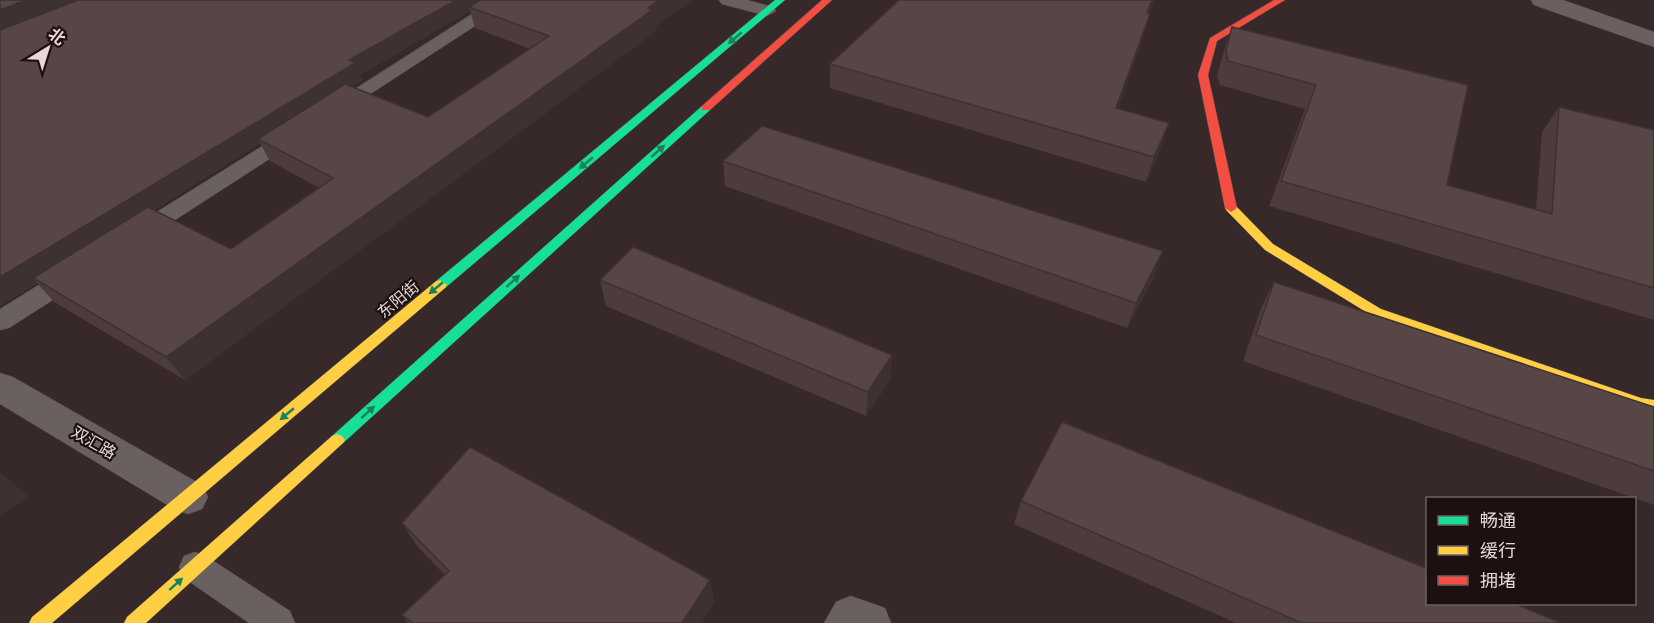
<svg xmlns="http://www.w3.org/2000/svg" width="1654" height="623" viewBox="0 0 1654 623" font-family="Inter,'Noto Sans SC',sans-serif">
  <rect width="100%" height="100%" fill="#37292a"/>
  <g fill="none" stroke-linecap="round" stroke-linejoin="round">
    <defs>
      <g id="lane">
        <polygon points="494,0 515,0 341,113 327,113 324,109"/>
        <polygon points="719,0 747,0 773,7 776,11 767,16 722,4"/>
        <polygon points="295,128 302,130 305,134 302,138 144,240 136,243 128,240 124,235 128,230 288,130"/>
        <polygon points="75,266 84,268 87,274 84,280 9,328 0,330 0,309 66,268"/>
        <polygon points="195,552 206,556 290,611 295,623 249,623 184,578 179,567 184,556"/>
      </g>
      <g id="street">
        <polygon points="1531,0 1563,0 1654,32 1654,47 1534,5"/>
        <polygon points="0,373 13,377 202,485 208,497 202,509 188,514 174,509 0,404"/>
        <polygon points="851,596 885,608 891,623 824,623 836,602"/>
      </g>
      <g id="fast">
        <polygon points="775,0 785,0 445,288 435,288 433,285 435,282"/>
        <polygon points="706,105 711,108 710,110 342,444 337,446 332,444 329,440 332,436 702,106"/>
      </g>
      <g id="slow">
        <polygon points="1231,204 1235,205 1273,244 1381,309 1641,398 1654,400 1654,412 1636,408 1371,315 1265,250 1227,211 1225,208 1227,205"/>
        <polygon points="440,280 447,285 445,288 52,623 29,623 32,617 435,282"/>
        <polygon points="337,434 342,436 345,440 342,444 146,623 124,623 127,617 332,436"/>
      </g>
      <g id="jam">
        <polygon points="822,0 832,0 710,110 702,110 702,106"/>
        <polygon points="1274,0 1285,0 1217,41 1208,75 1237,208 1231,212 1225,208 1198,75 1210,38"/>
      </g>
    </defs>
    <use href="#lane" stroke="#534647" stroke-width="1"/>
    <use href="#street" stroke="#534647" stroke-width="1"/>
    <use href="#fast" stroke="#534647" stroke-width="1"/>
    <use href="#slow" stroke="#534647" stroke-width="1"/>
    <use href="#jam" stroke="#534647" stroke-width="1"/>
    <use href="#lane" fill="#6b6060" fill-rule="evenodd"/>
    <use href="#street" fill="#6b6060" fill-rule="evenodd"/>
    <use href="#fast" fill="#16e098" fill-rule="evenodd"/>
    <use href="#slow" fill="#ffcf43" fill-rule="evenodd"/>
    <use href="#jam" fill="#f24e42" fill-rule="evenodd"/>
  </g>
  <g fill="#4c3c3d" fill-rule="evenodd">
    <path d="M0,0H692L655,27L656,31L185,380L54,302L37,283L0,306ZM470,11L475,28L530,49L428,117L351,87L362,80L360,75ZM260,143L270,161L319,188L231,249L154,210Z"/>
    <polygon points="899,0 1154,0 1149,14 1143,37 1118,109 1161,148 1146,182 830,88 830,64"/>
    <polygon points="1232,27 1468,85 1447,185 1536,210 1542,132 1559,107 1654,130 1654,320 1269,206 1305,109 1220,85 1217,75 1224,51"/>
    <polygon points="723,161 1154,277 1127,328 725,186"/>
    <polygon points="600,280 892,355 890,380 866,416 606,306"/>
    <polygon points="1274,282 1654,407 1654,505 1243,361 1261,308"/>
    <polygon points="1021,501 1561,623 1236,623 1014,524"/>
    <polygon points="402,523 710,580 714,603 701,623 408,623 402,615 445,575 417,546"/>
  </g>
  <g fill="#3e3132">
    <polygon points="26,0 79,0 0,32 0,10"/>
    <polygon points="456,0 490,0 469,7 470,11 360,75 362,80 263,141 258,139 260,143 39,282 33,278 37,283 0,306 0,277 349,60"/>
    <polygon points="660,0 692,0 655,27 656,31 185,380 166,357"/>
    <polygon points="1152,0 1154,0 1141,37 1147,13"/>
    <polygon points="1150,14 1143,37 1110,133 1116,108"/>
    <polygon points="1169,123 1161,148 1146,182 1154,157"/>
    <polygon points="1163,251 1154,277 1127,328 1136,303"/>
    <polygon points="892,355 890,380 866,416 868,392"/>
    <polygon points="0,472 28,496 0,517"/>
    <polygon points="710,580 714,603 701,623 682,623"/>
  </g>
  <g fill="#584647" stroke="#3e3132" stroke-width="1.5">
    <polygon points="0,0 26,0 0,10"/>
    <polygon points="78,0 456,0 349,60 355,63 0,277 0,30"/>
    <polygon points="480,0 660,0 648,8 652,10 166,357 33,278 148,207 231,249 333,178 258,139 345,84 428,117 549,36 469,7"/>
    <polygon points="899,0 1152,0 1147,13 1150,14 1116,108 1169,123 1154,157 830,64"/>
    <polygon points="1232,27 1468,85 1447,185 1552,214 1559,107 1654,130 1654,288 1281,181 1316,85 1228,61 1226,51"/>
    <polygon points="762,126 1163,251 1136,303 723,161"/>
    <polygon points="633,247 892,355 868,392 600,280"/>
    <polygon points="1274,282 1654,407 1654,471 1256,335"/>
    <polygon points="1062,422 1428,569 1428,603 1513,603 1561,623 1302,623 1021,501"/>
    <polygon points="470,447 710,580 682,623 413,623 402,615 449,571 402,523"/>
  </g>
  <defs><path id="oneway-solid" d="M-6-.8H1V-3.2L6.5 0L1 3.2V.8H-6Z" transform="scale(1.5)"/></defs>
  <g fill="#19825b">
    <use href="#oneway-solid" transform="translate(735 38) rotate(140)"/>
    <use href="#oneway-solid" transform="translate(658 151) rotate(-42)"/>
    <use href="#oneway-solid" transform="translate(586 163) rotate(140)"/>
    <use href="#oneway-solid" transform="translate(513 281) rotate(-42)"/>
    <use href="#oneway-solid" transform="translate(436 288) rotate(140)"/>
    <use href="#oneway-solid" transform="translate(368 412) rotate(-42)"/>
    <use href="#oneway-solid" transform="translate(287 414) rotate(140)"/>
    <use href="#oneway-solid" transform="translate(176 584) rotate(-42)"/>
  </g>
  <g text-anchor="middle" stroke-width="4.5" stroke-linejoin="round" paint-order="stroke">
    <g font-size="16" fill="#ead8d8" stroke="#1c1010">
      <text transform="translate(398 299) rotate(-40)" y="6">东阳街</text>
      <text transform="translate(94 442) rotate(30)" y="6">双汇路</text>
    </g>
  </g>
  <rect x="1426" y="497" width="210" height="108" fill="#1c1010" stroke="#6e6060" stroke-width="1.5"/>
  <rect x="1438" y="516" width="30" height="9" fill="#16e098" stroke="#6e6060" stroke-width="1.5"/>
  <text x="1480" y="527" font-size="18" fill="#ead8d8">畅通</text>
  <rect x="1438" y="546" width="30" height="9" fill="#ffcf43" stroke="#6e6060" stroke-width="1.5"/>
  <text x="1480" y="557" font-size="18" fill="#ead8d8">缓行</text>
  <rect x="1438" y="576" width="30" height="9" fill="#f24e42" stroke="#6e6060" stroke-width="1.5"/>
  <text x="1480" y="587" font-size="18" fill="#ead8d8">拥堵</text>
  <g transform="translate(48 48) rotate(38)" stroke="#1c1010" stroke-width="4.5" paint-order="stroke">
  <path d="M0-4.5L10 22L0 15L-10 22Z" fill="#ead8d8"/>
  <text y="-9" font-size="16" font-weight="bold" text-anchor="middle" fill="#ead8d8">北</text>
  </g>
</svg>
